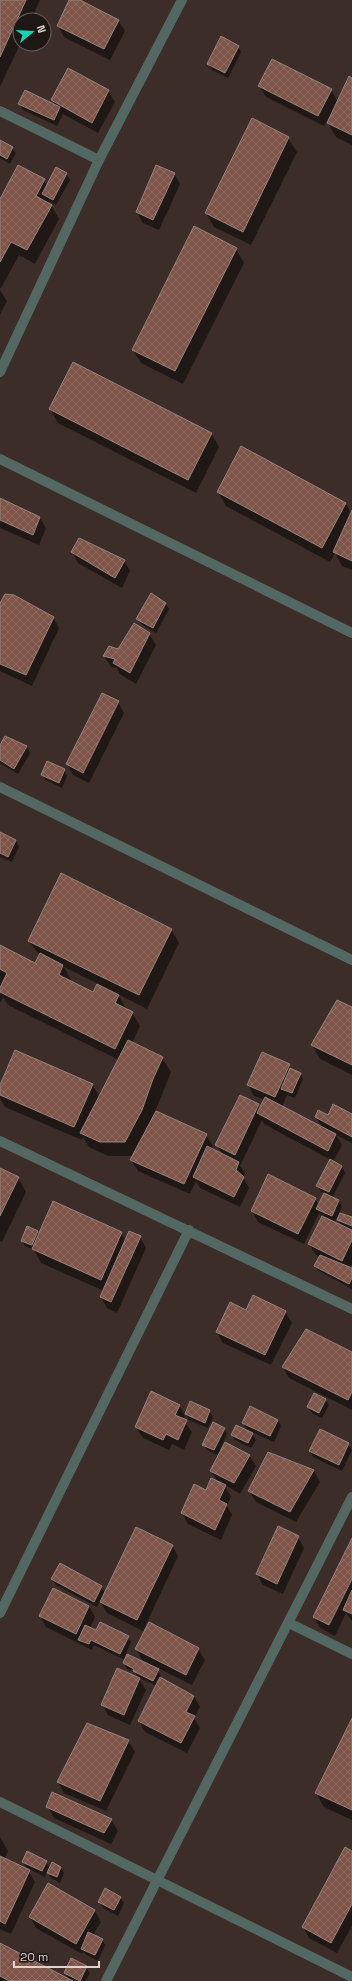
<svg xmlns="http://www.w3.org/2000/svg" width="352" height="1981" viewBox="0 0 352 1981" font-family="'Space Grotesk',sans-serif">
  <defs>
    <pattern id="building-cross-hatch" width="8" height="8" patternUnits="userSpaceOnUse"><rect width="8" height="8" fill="#7f5448"/><path d="M0 0l8 8M0 8l8-8" fill="none" stroke="#916c61"/></pattern>
  </defs>
  <rect width="100%" height="100%" fill="#3c2d28"/>
  <g fill="#0007" fill-rule="evenodd">
    <polygon points="0,0 40,0 31,20 20,20 20,44 0,87"/>
    <polygon points="71,0 77,0 118,20 125,31 110,60 64,37 58,26"/>
    <polygon points="238,46 241,52 228,78 212,70 208,64"/>
    <polygon points="352,79 352,145 336,137 328,123 330,118 329,117 324,126 266,97 259,86 331,90 338,102"/>
    <polygon points="108,91 115,102 98,133 63,114 57,126 23,110 20,104 55,105 52,100"/>
    <polygon points="288,138 297,152 251,245 214,227 206,213"/>
    <polygon points="0,141 12,148 16,153 10,164 0,158"/>
    <polygon points="174,173 180,184 159,230 143,223 137,212"/>
    <polygon points="66,174 70,180 56,205 49,201 47,203 51,205 59,219 35,264 19,255 1,288 0,288 0,201 44,180 47,186"/>
    <polygon points="236,249 244,263 183,384 141,363 133,350"/>
    <polygon points="0,290 7,301 0,315"/>
    <polygon points="50,409 211,433 219,447 196,493 58,423"/>
    <polygon points="241,448 346,504 351,513 352,512 352,570 342,566 335,553 330,562 226,506 218,492"/>
    <polygon points="0,499 40,518 46,528 39,545 0,528"/>
    <polygon points="72,552 124,561 130,571 122,588 78,563"/>
    <polygon points="165,603 169,609 156,633 141,624 138,619"/>
    <polygon points="0,605 53,617 59,628 32,686 0,671"/>
    <polygon points="149,634 156,645 136,684 120,674 117,668 111,667 104,656"/>
    <polygon points="118,702 124,713 89,783 73,775 67,764"/>
    <polygon points="6,738 27,747 30,753 18,774 0,763 0,747"/>
    <polygon points="64,770 67,776 62,788 46,780 42,775"/>
    <polygon points="0,833 16,841 19,847 12,862 0,857"/>
    <path d="M171,929L179,943L147,1009L118,994L127,1010L132,1012L140,1026L132,1043L162,1058L171,1072L152,1119L206,1135L213,1146L211,1149L222,1154L217,1145L258,1105L260,1109L265,1100L254,1096L248,1085L289,1065L292,1070L300,1073L303,1079L295,1098L287,1095L282,1107L322,1127L316,1117L352,1115V1143L336,1135L342,1145L333,1162L342,1167L345,1173L332,1198L339,1201L342,1207L335,1222L342,1226L338,1220L352,1219V1264L350,1268L352,1269V1289L319,1271L315,1266L320,1257L316,1255L309,1244L323,1216L319,1213L304,1244L258,1222L252,1211L315,1198L319,1205L325,1193L321,1192L317,1186L331,1160L264,1124L262,1120L240,1166L245,1173L243,1177L249,1188L240,1207L200,1188L196,1181L190,1194L138,1171L131,1160L134,1156H108L89,1147L83,1137L82,1140L5,1107L0,1098V1087L92,1084L100,1098L119,1060L8,1005L3,997L0,1003V947L36,964L40,956L29,941ZM64,967L98,984L94,993L70,981L71,980Z"/>
    <polygon points="338,1001 352,1008 352,1075 320,1059 312,1045"/>
    <polygon points="0,1169 18,1178 26,1192 2,1242 0,1241"/>
    <path d="M37,1232L39,1235L121,1233L126,1241L140,1237L146,1248L117,1313L107,1308L101,1297L104,1291L41,1263L34,1250L25,1246L22,1241ZM26,1242L37,1247L36,1248L26,1244Z"/>
    <polygon points="247,1312 285,1312 292,1323 271,1365 223,1343 217,1332"/>
    <polygon points="352,1353 352,1410 289,1378 283,1367"/>
    <polygon points="325,1400 329,1405 322,1418 312,1413 308,1407"/>
    <polygon points="191,1403 209,1411 213,1417 208,1428 189,1420 186,1414 183,1420 192,1432 184,1450 172,1444 169,1450 143,1438 136,1427 179,1405 185,1416"/>
    <polygon points="278,1420 281,1426 274,1442 247,1430 243,1423"/>
    <polygon points="224,1428 227,1434 220,1450 249,1455 256,1466 240,1494 225,1485 231,1497 227,1506 232,1515 221,1540 188,1524 182,1513 194,1486 206,1491 218,1482 211,1471 219,1456 207,1450 204,1445"/>
    <polygon points="252,1434 256,1440 251,1448 235,1440 232,1435"/>
    <polygon points="348,1444 352,1450 342,1471 313,1457 310,1451"/>
    <polygon points="269,1453 314,1471 320,1482 296,1522 256,1502 249,1491"/>
    <polygon points="298,1537 304,1548 283,1594 263,1585 257,1574"/>
    <polygon points="352,1540 352,1621 346,1613 335,1636 320,1628 314,1617"/>
    <polygon points="172,1545 178,1556 143,1631 107,1613 100,1601 97,1607 56,1585 52,1579 101,1587 105,1593"/>
    <polygon points="89,1606 95,1617 90,1628 96,1632 128,1637 131,1642 126,1654 157,1668 161,1676 160,1679 194,1696 200,1707 194,1718 200,1728 187,1753 145,1732 139,1721 157,1686 139,1678 146,1690 130,1725 108,1715 102,1704 138,1678 135,1672 127,1669 124,1663 125,1660 94,1645 92,1650 46,1627 40,1616"/>
    <polygon points="136,1649 198,1649 205,1660 192,1685 142,1660"/>
    <polygon points="352,1720 352,1820 324,1807 316,1793"/>
    <polygon points="128,1741 135,1752 106,1811 64,1793 58,1782"/>
    <polygon points="48,1807 111,1820 118,1831 111,1844 54,1818"/>
    <polygon points="0,1837 8,1851 5,1859 28,1870 23,1862 46,1862 50,1868 52,1864 61,1868 64,1873 60,1883 51,1878 47,1872 45,1877 27,1868 35,1882 11,1934 0,1929"/>
    <polygon points="352,1852 352,1926 337,1953 309,1938 303,1927"/>
    <polygon points="48,1884 95,1911 101,1922 93,1935 102,1939 105,1945 98,1961 85,1954 84,1952 82,1954 36,1928 30,1917"/>
    <polygon points="105,1890 121,1898 124,1903 118,1916 103,1908 99,1902"/>
    <polygon points="0,1944 69,1980 65,1973 86,1967 90,1973 86,1981 0,1981"/>
  </g>
  <g fill="url(#building-cross-hatch)" stroke="#95837d">
    <polygon points="0,0 26,0 0,57"/>
    <polygon points="69,0 80,0 119,20 104,49 57,26"/>
    <polygon points="221,36 239,46 225,73 207,64"/>
    <polygon points="272,59 332,89 318,116 258,86"/>
    <polygon points="68,68 109,90 92,123 51,100"/>
    <polygon points="349,76 352,78 352,135 327,123"/>
    <polygon points="25,90 60,107 54,120 18,104"/>
    <polygon points="252,118 289,137 243,232 205,213"/>
    <polygon points="0,140 13,147 7,159 0,155"/>
    <polygon points="18,165 45,179 36,196 52,205 27,250 11,242 0,262 0,199"/>
    <polygon points="156,165 175,173 153,220 136,212"/>
    <polygon points="56,167 67,173 53,200 42,194"/>
    <polygon points="194,226 237,248 175,371 132,350"/>
    <polygon points="73,362 212,433 188,480 49,409"/>
    <polygon points="241,446 346,503 322,548 217,492"/>
    <polygon points="0,498 40,517 33,535 0,520"/>
    <polygon points="352,510 352,561 333,552"/>
    <polygon points="79,538 125,560 115,578 71,552"/>
    <polygon points="151,593 166,603 153,628 136,619"/>
    <polygon points="5,594 14,595 54,617 26,675 0,664 0,603"/>
    <polygon points="134,623 150,633 130,673 113,663 115,659 103,656 109,646 118,649"/>
    <polygon points="102,693 119,701 83,773 66,764"/>
    <polygon points="5,736 27,746 14,769 0,760 0,745"/>
    <polygon points="47,761 65,769 59,783 41,775"/>
    <polygon points="0,832 16,840 8,857 0,853"/>
    <polygon points="61,873 172,929 139,995 28,941"/>
    <polygon points="0,945 35,963 40,953 63,965 59,975 93,992 97,984 119,995 115,1003 133,1012 115,1049 0,992 0,988 7,973 0,969"/>
    <polygon points="337,1000 352,1007 352,1065 311,1045"/>
    <polygon points="128,1040 163,1057 153,1079 142,1110 125,1142 100,1142 80,1133"/>
    <polygon points="15,1050 93,1084 74,1127 0,1095 0,1085"/>
    <polygon points="262,1052 290,1064 275,1097 247,1085"/>
    <polygon points="290,1068 301,1073 292,1093 281,1089"/>
    <polygon points="240,1095 259,1104 235,1155 215,1145"/>
    <polygon points="265,1097 336,1134 328,1151 257,1113"/>
    <polygon points="333,1104 352,1114 352,1137 315,1117 318,1110 328,1115"/>
    <polygon points="156,1111 207,1134 184,1184 130,1160"/>
    <polygon points="207,1146 239,1162 236,1170 244,1177 234,1197 193,1177"/>
    <polygon points="330,1159 342,1166 329,1192 316,1186"/>
    <polygon points="0,1168 19,1177 0,1216"/>
    <polygon points="268,1174 316,1198 298,1234 251,1211"/>
    <polygon points="324,1193 339,1200 332,1216 316,1209"/>
    <polygon points="53,1201 122,1232 101,1280 32,1249"/>
    <polygon points="340,1213 352,1217 352,1226 337,1220"/>
    <polygon points="322,1216 352,1230 352,1240 342,1261 308,1244"/>
    <polygon points="27,1226 38,1231 32,1245 21,1241"/>
    <polygon points="129,1231 141,1236 111,1302 100,1297"/>
    <polygon points="320,1255 352,1268 352,1278 349,1284 314,1266"/>
    <polygon points="253,1295 286,1311 265,1355 216,1332 230,1302 246,1310"/>
    <polygon points="306,1329 352,1352 352,1392 348,1400 282,1367"/>
    <polygon points="151,1391 180,1405 175,1415 187,1420 178,1440 166,1434 163,1440 135,1427"/>
    <polygon points="314,1393 326,1399 319,1413 307,1407"/>
    <polygon points="190,1401 210,1410 205,1423 185,1414"/>
    <polygon points="250,1406 278,1420 270,1436 242,1423"/>
    <polygon points="213,1422 225,1428 214,1450 202,1445"/>
    <polygon points="236,1425 253,1433 248,1443 231,1435"/>
    <polygon points="320,1429 349,1443 339,1465 309,1451"/>
    <polygon points="225,1442 250,1455 234,1483 210,1471"/>
    <polygon points="268,1452 314,1470 290,1512 248,1491"/>
    <polygon points="211,1478 226,1485 219,1500 227,1504 215,1530 181,1513 194,1484 206,1490"/>
    <polygon points="278,1526 299,1536 277,1584 256,1574"/>
    <polygon points="136,1527 173,1545 137,1620 100,1602"/>
    <polygon points="352,1538 352,1579 329,1625 313,1617"/>
    <polygon points="60,1563 102,1586 94,1602 51,1579"/>
    <polygon points="53,1588 89,1606 76,1634 39,1616"/>
    <polygon points="352,1590 352,1614 343,1610"/>
    <polygon points="100,1622 129,1636 120,1654 91,1640 89,1644 78,1640 85,1625 96,1630"/>
    <polygon points="149,1622 199,1648 186,1675 135,1649"/>
    <polygon points="127,1654 159,1669 153,1681 133,1671 134,1669 123,1663"/>
    <polygon points="117,1668 140,1678 124,1715 101,1705"/>
    <polygon points="160,1677 194,1696 186,1712 195,1716 181,1743 138,1721"/>
    <polygon points="352,1718 352,1810 315,1793"/>
    <polygon points="87,1723 129,1740 100,1801 57,1782"/>
    <polygon points="52,1792 112,1819 104,1833 46,1807"/>
    <polygon points="345,1847 352,1851 352,1904 331,1943 302,1927"/>
    <polygon points="27,1851 47,1861 42,1871 22,1862"/>
    <polygon points="0,1856 30,1870 5,1924 0,1921"/>
    <polygon points="52,1862 61,1867 57,1877 47,1873"/>
    <polygon points="48,1883 95,1910 76,1944 29,1917"/>
    <polygon points="105,1888 121,1897 114,1910 98,1902"/>
    <polygon points="88,1932 103,1939 95,1955 81,1949"/>
    <polygon points="0,1943 73,1981 9,1981 0,1976"/>
    <polygon points="71,1958 87,1966 80,1981 64,1973"/>
  </g>
  <g fill="none" stroke-linecap="round" stroke-linejoin="round">
    <g stroke="#536862" stroke-width="10">
      <polyline points="0,111 99,160"/>
      <polyline points="0,372 99,160 182,0"/>
      <polyline points="0,459 352,633"/>
      <polyline points="0,787 352,960"/>
      <polyline points="0,1141 352,1309"/>
      <polyline points="0,1613 189,1230"/>
      <polyline points="289,1623 352,1654"/>
      <polyline points="0,1802 352,1977"/>
      <polyline points="106,1981 352,1497"/>
    </g>
  </g>
  <g transform="translate(32 32) rotate(72)"><circle r="19" fill="#1e1715" stroke="#6a6260"/>
  <path d="M0-3L7 15L0 10L-7 15Z" fill="#16d5b3"/>
  <text y="-6" font-size="11" font-weight="bold" text-anchor="middle" fill="#ddd3d0">N</text>
  </g>
  <path d="M14 1961v6h85v-6" fill="none" stroke="#ddd3d0" stroke-width="2"/>
  <text x="20" y="1961" font-size="12" fill="#ddd3d0" stroke="#1e1715" stroke-width="3" paint-order="stroke">20 m</text>
</svg>
